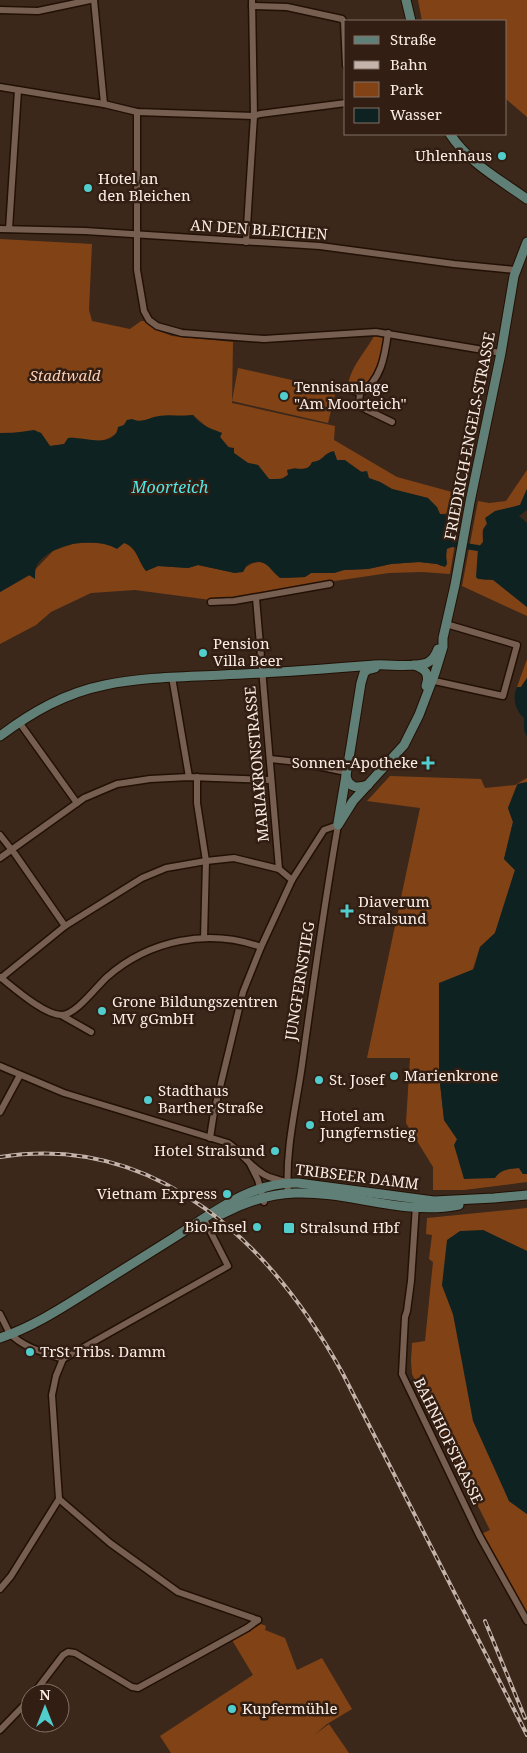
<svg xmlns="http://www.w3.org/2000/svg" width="527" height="1753" viewBox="0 0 527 1753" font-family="'Noto Serif',serif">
  <rect width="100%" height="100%" fill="#3c281b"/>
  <g fill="#814316">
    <polygon points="418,0 527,0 527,117 506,99 506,21 422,21"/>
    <path d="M0,239L92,244L89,310L92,321L130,329L141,321H145L156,330L172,336L233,342L232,403L335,426L334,440L397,477L463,495L450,574L422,572L389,573L314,584L252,596L211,600L135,590L91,593L51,612L36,625L0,644V592L30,575L53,551L75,543H102L117,548L124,543C137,547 138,561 146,571L158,566L188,568L198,565L235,573L253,563L260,562L268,565L276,574L286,578L305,577L311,573H334L344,570L368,569L391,564L419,562L437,564L441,566L447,564C446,559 445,526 446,524C448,520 454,516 457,513L440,514L428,498L392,489L380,482L368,478L367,474C356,470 349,460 337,460L335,455C316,458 315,472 294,468C285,479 283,479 269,479L258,465L248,463L234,453L220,437L222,433L208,428L193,415L153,418L137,422L127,420C120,432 109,442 94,441L50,446L41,433C26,431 15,433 0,433Z"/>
    <path d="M374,336L386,338L385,353L373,381L360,392L348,388C349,368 365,353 374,336Z"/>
    <polygon points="238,368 336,390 328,423 232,401"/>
    <path d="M527,470V489L520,505C511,508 486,519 483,530C482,533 483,539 483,542L478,548V561L484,580L493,579L527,607V616L462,586L478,501L489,503L506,501Z"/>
    <polygon points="527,659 527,678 521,687 517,687"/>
    <polygon points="390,776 481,779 485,788 515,785 527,778 527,782 517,784 508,808 513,822 504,859 515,870 495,933 480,947 439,1074 444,1120 457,1139 498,1173 507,1169 519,1168 523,1174 527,1174 527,1182 464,1190 433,1190 433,1167 406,1123 410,1058 367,1058 420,808 367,801"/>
    <polygon points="527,1208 527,1251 483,1230 442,1285 453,1314 509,1501 527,1514 527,1621 479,1535 490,1530 412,1374 411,1361 412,1343 425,1341 433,1262 429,1259 432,1235 426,1234 427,1218"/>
    <polygon points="261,1624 266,1626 265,1630 285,1638 297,1670 322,1658 352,1709 327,1724 314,1735 329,1724 349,1753 171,1753 160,1736 253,1675 232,1640"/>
  </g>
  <g fill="#0f2222">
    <path d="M193,415C199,425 212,429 222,433L220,437L228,447L234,448V453L248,463L258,465L269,479H282L288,475L287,470C297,466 307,474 312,462C324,461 323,453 334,451L337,460H345L361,472L367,471L369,478L380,482L392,489L428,498L437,507L440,514L447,515L451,508L456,509L457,513C449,521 443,525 446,537L453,541L452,547L447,549L446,557L447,564L445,567L437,564L419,562L404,563L391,564L368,569L344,570L334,573H311L305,577L280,578C267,568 267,556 247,565L243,572L235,573L198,565L188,568L158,566L146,571C138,561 137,547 124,543L117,549C95,536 48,543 36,567C35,570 35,576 35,579L29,575L0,592V433H13L34,430L41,433L50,446L64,444L68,438C82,436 115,450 118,427L124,425L127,420L132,419C142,424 150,417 159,416C171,414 182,417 193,415Z"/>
    <polygon points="527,489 527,510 519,516 527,523 527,607 493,580 478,579 476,577 478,548 483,542 483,530 487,524 485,518 495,511 520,505"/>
    <path d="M527,678V737L524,730V718C515,711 512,697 517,687H521Z"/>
    <path d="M527,782V1174H523L519,1168C509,1169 501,1169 495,1178L464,1179L454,1145L457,1139L444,1120L439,1074V983L474,969L480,947L495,933L515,870L504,859L513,822L508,808L518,784Z"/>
    <polygon points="483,1230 527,1251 527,1514 509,1501 473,1421 453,1314 442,1285 447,1240 460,1231"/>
  </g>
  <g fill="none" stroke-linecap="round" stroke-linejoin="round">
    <polyline stroke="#0f2222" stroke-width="6" points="452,544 478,548"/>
    <defs>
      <g id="street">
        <polyline points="94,0 104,104"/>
        <polyline points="252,6 287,7 342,19 344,22 346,65"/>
        <polyline points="0,10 38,11 90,0"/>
        <polyline points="0,87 104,104 137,112 254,116 260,114 346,103"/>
        <polyline points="137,112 137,270 144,311 149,320 157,326 182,333 264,339 376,332 501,353"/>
        <polyline points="0,229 85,231 320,246 454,264 516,270"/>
        <polyline points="9,229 18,90"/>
        <polyline points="246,242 254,116 252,0"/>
        <path d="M346,388L360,393C381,382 385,355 388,333"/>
        <polyline points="360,393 359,404 361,407 392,422"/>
        <polyline points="256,598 279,869"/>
        <polyline points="211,602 234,601 330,584"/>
        <polyline points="172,677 189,777"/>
        <polyline points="430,680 503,696 517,645 446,624"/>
        <polyline points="19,722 77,803"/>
        <polyline points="270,759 298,762 346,772"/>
        <polyline points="197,777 197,803 206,861 204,938"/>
        <polyline points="0,835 15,854 65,926"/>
        <polyline points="0,858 84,798 117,784 150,779 189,777 271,780"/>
        <path d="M0,977C14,988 43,1014 61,1015C75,1016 97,986 107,977C149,940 208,928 261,947"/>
        <polyline points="1,978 65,926 142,878 166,868 206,861 234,858 279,869 292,880"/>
        <polyline points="61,1015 91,1032"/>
        <path d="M0,1066L64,1093L228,1143C242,1152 251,1169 267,1176C273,1179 280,1180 286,1182"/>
        <polyline points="0,1112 20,1075"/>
        <path d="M210,1138L214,1112L243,992L261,947L292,880L324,830L338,825C324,905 313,985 302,1065C296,1107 285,1151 288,1193"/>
        <polyline points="250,1164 258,1180 264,1202"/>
        <polyline points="416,1205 411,1281 407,1311 405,1317 402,1374 479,1535 527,1621"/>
        <polyline points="0,1314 8,1330"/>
        <path d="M11,1334C23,1348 47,1353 63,1359"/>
        <polyline points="63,1359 228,1266 206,1223"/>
        <polyline points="59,1499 110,1543 178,1592 258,1620"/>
        <polyline points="0,1589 11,1576 59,1499 52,1395 56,1376 63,1359"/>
        <polyline points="34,1693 63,1655 68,1652 75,1653 132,1687 138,1688 247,1628 258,1620"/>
        <polyline points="0,1730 30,1699"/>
      </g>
      <g id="secondary">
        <polyline points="406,0 411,21"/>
        <path d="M450,134C469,163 499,179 527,199"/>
        <path d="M414,665C426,669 430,674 426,686"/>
        <path d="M0,736C32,712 65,693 105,685C143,677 183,677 222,675C273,673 323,669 374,665C391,664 410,668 427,663C433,660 436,655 438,649"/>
        <path d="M346,776C349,789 358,788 368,785"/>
        <polyline points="338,823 351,746 361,683 364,673 367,670 375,668"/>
        <polyline points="338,825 353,801 404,745 419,715 435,673 443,647 443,638 455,585 470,502 501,353 514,276 527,242"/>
        <path d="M222,1214C245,1202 269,1194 295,1193C350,1191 402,1216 459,1205"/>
        <path d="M0,1338C30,1328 57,1311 84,1294C114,1275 145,1256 175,1237C213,1213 252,1181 298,1183L434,1201L494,1198L527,1195"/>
      </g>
    </defs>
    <use href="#street" stroke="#221005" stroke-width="9"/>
    <use href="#secondary" stroke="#221005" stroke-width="11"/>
    <use href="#street" stroke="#765e51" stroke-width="6"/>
    <use href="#secondary" stroke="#607f76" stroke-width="9"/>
    <defs>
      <g id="rail">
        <path d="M0,1157C158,1132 273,1246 343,1374L527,1735"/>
        <polyline points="485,1621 525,1718"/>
      </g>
    </defs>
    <use href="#rail" stroke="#c3b3aa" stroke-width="4"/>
    <use href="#rail" stroke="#321e12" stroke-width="2" stroke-dasharray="5.5" stroke-linecap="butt"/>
  </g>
  <g fill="#52cdcd" stroke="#321e12" stroke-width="2">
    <circle cx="502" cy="156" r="5"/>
    <circle cx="88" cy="188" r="5"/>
    <circle cx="284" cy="396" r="5"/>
    <circle cx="203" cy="653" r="5"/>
    <path d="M425.5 755.5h5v5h5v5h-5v5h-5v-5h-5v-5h5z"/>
    <path d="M344.5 903.5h5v5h5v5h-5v5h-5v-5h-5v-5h5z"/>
    <circle cx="102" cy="1011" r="5"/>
    <circle cx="394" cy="1076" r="5"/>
    <circle cx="319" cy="1080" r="5"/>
    <circle cx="148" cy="1100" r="5"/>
    <circle cx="310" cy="1125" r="5"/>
    <circle cx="275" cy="1151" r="5"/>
    <circle cx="227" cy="1194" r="5"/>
    <circle cx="257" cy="1227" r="5"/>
    <rect x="283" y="1222" width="12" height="12" rx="2.5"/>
    <circle cx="30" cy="1352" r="5"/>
    <circle cx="232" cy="1709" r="5"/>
  </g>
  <g text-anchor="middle" stroke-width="5" stroke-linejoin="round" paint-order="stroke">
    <g font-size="15" fill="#fbede5" stroke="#321e12" text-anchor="start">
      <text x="492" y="161" text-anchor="end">Uhlenhaus</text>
      <text x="98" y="184">Hotel an<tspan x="98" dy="17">den Bleichen</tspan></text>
      <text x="294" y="392">Tennisanlage<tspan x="294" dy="17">"Am Moorteich"</tspan></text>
      <text x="213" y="649">Pension<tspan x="213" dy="17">Villa Beer</tspan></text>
      <text x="418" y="768" text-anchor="end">Sonnen-Apotheke</text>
      <text x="358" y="907">Diaverum<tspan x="358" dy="17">Stralsund</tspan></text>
      <text x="112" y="1007">Grone Bildungszentren<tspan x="112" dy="17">MV gGmbH</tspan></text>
      <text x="404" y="1081">Marienkrone</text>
      <text x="329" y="1085">St. Josef</text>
      <text x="158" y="1096">Stadthaus<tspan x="158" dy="17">Barther Straße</tspan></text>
      <text x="320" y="1121">Hotel am<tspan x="320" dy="17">Jungfernstieg</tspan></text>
      <text x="265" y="1156" text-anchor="end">Hotel Stralsund</text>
      <text x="217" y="1199" text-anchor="end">Vietnam Express</text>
      <text x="247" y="1232" text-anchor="end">Bio-Insel</text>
      <text x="300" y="1233">Stralsund Hbf</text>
      <text x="40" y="1357">TrSt Tribs. Damm</text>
      <text x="242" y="1714">Kupfermühle</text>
    </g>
    <g font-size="15" fill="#fbede5" stroke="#321e12">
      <text transform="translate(259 230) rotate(4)" y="5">AN DEN BLEICHEN</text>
      <text transform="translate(470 436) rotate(-79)" y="5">FRIEDRICH-ENGELS-STRASSE</text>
      <text transform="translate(257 764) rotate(-95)" y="5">MARIAKRONSTRASSE</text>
      <text transform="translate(300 981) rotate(-81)" y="5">JUNGFERNSTIEG</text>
      <text transform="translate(357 1177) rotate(7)" y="5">TRIBSEER DAMM</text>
      <text transform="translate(448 1441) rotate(64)" y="5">BAHNHOFSTRASSE</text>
    </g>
    <g font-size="15" font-style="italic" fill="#fccfb5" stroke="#321e12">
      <text x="65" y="381">Stadtwald</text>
    </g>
    <g font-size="16" font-style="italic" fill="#53e6e6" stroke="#321e12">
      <text x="170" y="493">Moorteich</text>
    </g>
  </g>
  <rect x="344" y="20" width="162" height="115" fill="#321e12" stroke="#827166"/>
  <rect x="354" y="36" width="25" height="8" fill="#607f76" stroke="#827166"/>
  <text x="390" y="45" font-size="15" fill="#fbede5">Straße</text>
  <rect x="354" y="61" width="25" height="8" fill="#c3b3aa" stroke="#827166"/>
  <text x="390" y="70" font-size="15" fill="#fbede5">Bahn</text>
  <rect x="354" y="82" width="25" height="15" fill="#814316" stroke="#827166"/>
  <text x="390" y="95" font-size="15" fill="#fbede5">Park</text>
  <rect x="354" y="108" width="25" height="15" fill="#0f2222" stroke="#827166"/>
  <text x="390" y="120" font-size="15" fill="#fbede5">Wasser</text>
  <g transform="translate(45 1708)"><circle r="24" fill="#321e12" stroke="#827166"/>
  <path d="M0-4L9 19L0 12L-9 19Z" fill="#52cdcd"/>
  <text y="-8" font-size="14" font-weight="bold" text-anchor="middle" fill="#fbede5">N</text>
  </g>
</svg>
